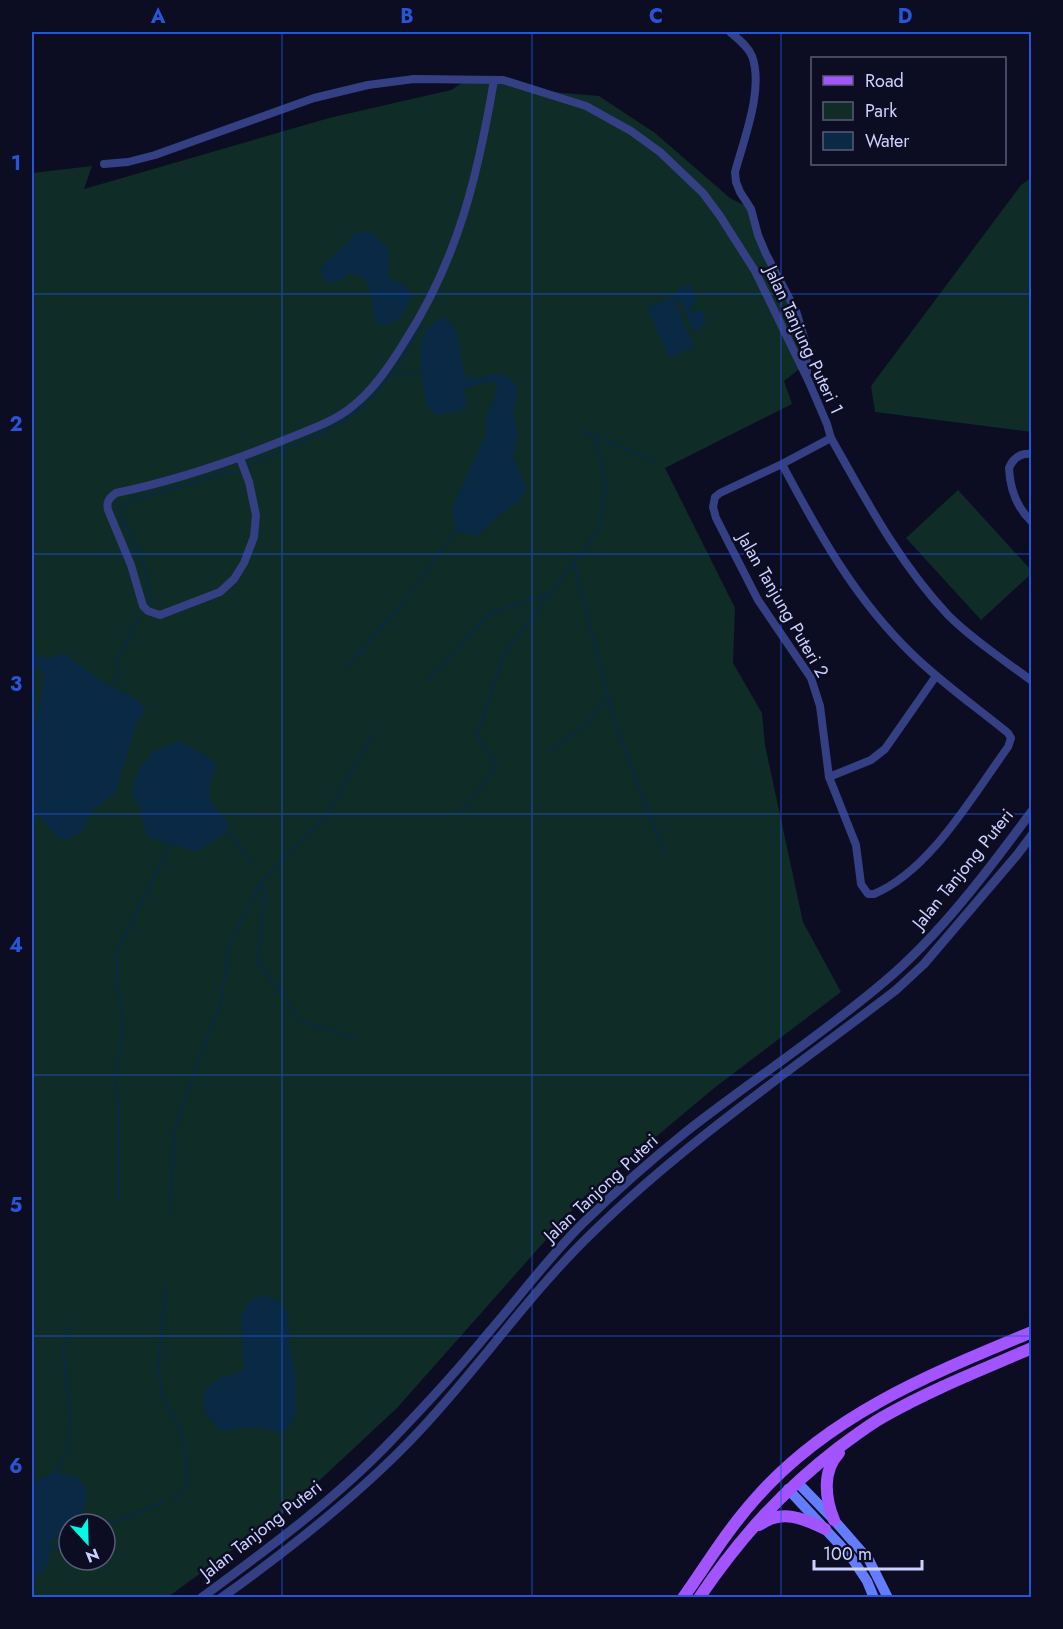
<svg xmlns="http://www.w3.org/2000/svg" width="1063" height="1629" viewBox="0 0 1063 1629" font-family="Jost,sans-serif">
  <rect width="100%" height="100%" fill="#0c0c22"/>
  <g fill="#0f2c26" fill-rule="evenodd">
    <path d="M468,79L503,80L540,91L599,96L655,133L730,198L751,209C754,218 755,228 759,237C777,280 805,315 806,364L784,381L792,404L665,468L735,608L733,663L762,713L765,745L803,922L841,992L713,1089L583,1198L397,1408L291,1507L168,1597H32V173L92,166L84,189L329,118L451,90ZM69,1524H105V1560H69Z"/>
    <polygon points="1031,178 1031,432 875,412 871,386 1021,185"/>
    <polygon points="958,490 1031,570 1031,574 981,620 906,538"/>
  </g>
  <g fill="#092945">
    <path d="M370,232L389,249L388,275L394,281L406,286L412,297L400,319L384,326L376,323C372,308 372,290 364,277L351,273L342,279L327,284L320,269C331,256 345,246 356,233Z"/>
    <polygon points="690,284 696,299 693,306 689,308 692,313 701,309 706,321 703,327 693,331 680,301 675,302 694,347 669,358 647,308 677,295 676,290"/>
    <path d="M442,317C462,325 460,358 465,376L479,379L495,374L506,376L516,385L517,396L513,410L518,433L513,456L526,490L520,501L502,513L477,536L456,531L452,508L486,433V416L496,394V383L489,381L464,388L467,406L461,410L436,415L426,405L421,372L420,343L426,330Z"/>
    <path d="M32,653L46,659L64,654L110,687L128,694L146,707L136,724L115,793L92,811L82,832L66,840C45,833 50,819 32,812V741L43,685L42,674L39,669L32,664Z"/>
    <path d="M179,741L207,756L217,764C206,798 204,796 228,822L227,832L197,852L147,837L140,809L132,793L135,776L151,753Z"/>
    <path d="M262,1296L279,1300L288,1315L290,1346L296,1378V1415L289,1427L278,1433C258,1424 245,1427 224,1431C205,1421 193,1398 214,1382C225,1374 234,1377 244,1369L241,1314L251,1299Z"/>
    <polygon points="54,1472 77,1477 87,1489 85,1510 50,1543 49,1561 41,1574 32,1575 32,1489 37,1480"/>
  </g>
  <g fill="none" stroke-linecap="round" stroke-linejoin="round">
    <g stroke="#092945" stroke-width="2">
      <polyline points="391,374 421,372"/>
      <polyline points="582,431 653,460"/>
      <path d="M248,468L249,465C291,446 340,431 373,396C393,376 407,348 423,324"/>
      <polyline points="574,564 617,729 666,857"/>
      <polyline points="152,603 144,564 119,510 121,504 226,473 236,473"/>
      <polyline points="346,668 403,603 456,531"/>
      <polyline points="428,680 491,613 549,594"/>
      <polyline points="110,687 121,673 116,661 139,618"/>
      <polyline points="549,752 587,724 608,697"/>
      <polyline points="462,812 497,767 477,735 504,654 599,530 606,484 595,436"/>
      <polyline points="227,832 247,854 251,864"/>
      <polyline points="262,883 265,895 258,962 298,1017"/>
      <polyline points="301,1022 355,1037"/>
      <polyline points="119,1199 119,1102 115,1083 123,1022 117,986 117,952 171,844"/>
      <polyline points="170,1213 175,1128 222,998 229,946 261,882 326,816 373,735"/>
      <polyline points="167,1284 158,1361 162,1395 181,1431 188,1482 185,1490 171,1499"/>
      <polyline points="54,1472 67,1452 71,1422 63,1351 69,1327"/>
      <polyline points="105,1526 163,1502"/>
      <polyline points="49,1550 69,1542"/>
    </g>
    <g stroke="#354084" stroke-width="8">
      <path d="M730,32C738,39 748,46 752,56C764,89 744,139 735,172L736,182L740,192L751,209L758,235L766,254L796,311L806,344L807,372"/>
      <path d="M104,164L128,162L155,155L314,98L368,85L414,79L503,80L586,106L631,131L660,152L703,193L720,216L755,271L809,382L827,424L831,438C866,500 899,563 948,615C973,640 1004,660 1032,681"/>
      <path d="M1032,454C1021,453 1013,458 1009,468C1010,489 1016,507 1032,522"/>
      <path d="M240,458L249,482L256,515L254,537L244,563L234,579L220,592L160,615L148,611L143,606L131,565L108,510C106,502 109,498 116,493C178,480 231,462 289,438C311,429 336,421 354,405C375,388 391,364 405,341C458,259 478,175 494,80"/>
      <path d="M782,464C819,534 855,599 913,655C942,683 976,707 1008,733L1011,738L1008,747C973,795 930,871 874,894H868L861,884L856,845L829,777L820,706L811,678L758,600L716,518L713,507L715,497L720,493L782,464L831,438"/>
      <polyline points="829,777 871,760 885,749 936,676"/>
    </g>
    <g stroke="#354084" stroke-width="9">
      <path d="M201,1598C266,1550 332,1502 388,1444C423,1408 457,1371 489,1332C520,1296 549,1257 583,1223C616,1191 651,1160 687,1131C752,1080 822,1035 885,981C939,936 990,868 1032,811"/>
      <path d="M221,1598C294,1546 374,1483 433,1416C487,1356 534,1289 592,1233C685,1142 793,1069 896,990L924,964L1017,855L1032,835"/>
    </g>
    <g stroke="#647cff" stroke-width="10">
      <polyline points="797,1482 834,1520 869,1560 888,1598"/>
      <polyline points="788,1489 851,1557 867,1581 874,1598"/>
    </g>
    <g stroke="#a154ff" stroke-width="12">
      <path d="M834,1520C825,1498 822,1471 839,1453"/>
      <path d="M759,1525C782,1509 803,1518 825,1529"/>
      <path d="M683,1598C707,1564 728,1529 756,1498C830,1414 931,1374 1032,1332"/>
      <path d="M699,1598C739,1539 781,1492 838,1448C852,1438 867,1426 883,1417C930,1390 981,1370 1032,1348"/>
    </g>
  </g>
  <path fill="none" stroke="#2655da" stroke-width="1.5" stroke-opacity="0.55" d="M282,32V1598M532,32V1598M781,32V1598M32,294H1032M32,554H1032M32,814H1032M32,1075H1032M32,1336H1032"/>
  <g text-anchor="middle" stroke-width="5" stroke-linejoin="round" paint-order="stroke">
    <g font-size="18" fill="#cdd1ff" stroke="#0c0c22">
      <text transform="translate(804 340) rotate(65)" y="6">Jalan Tanjung Puteri 1</text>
      <text transform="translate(783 605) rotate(60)" y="6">Jalan Tanjung Puteri 2</text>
      <text transform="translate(963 869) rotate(-51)" y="6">Jalan Tanjong Puteri</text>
      <text transform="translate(601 1188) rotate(-43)" y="6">Jalan Tanjong Puteri</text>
      <text transform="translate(261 1530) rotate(-38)" y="6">Jalan Tanjong Puteri</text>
    </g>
  </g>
  <rect width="1063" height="1629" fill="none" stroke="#0c0c22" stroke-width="66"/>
  <rect x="811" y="57" width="195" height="108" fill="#0c0c22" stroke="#595b7a" stroke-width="1.5"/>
  <rect x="823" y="76" width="30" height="9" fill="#a154ff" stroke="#595b7a" stroke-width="1.5"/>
  <text x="865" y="87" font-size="18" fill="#cdd1ff">Road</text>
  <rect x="823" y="102" width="30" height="18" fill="#0f2c26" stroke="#595b7a" stroke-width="1.5"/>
  <text x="865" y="117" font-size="18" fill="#cdd1ff">Park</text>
  <rect x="823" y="132" width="30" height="18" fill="#092945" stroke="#595b7a" stroke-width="1.5"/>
  <text x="865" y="147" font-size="18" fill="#cdd1ff">Water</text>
  <g transform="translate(87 1542) rotate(158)"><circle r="28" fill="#0c0c22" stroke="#595b7a" stroke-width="1.5"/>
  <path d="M0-4.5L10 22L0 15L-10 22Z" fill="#00f8e5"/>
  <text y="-9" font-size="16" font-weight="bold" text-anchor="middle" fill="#cdd1ff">N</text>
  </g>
  <path d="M814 1560v9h108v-9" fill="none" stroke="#cdd1ff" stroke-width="3"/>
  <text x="823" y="1560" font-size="18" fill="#cdd1ff" stroke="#0c0c22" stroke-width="4.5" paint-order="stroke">100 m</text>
  <rect x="33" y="33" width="997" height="1563" fill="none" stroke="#2655da" stroke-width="2"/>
  <g font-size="20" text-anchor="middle" font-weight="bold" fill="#2655da">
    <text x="158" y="23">A</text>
    <text x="407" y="23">B</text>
    <text x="656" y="23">C</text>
    <text x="905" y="23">D</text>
    <text x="16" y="170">1</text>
    <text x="16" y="431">2</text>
    <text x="16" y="691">3</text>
    <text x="16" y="952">4</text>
    <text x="16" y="1212">5</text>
    <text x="16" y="1473">6</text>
  </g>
</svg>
